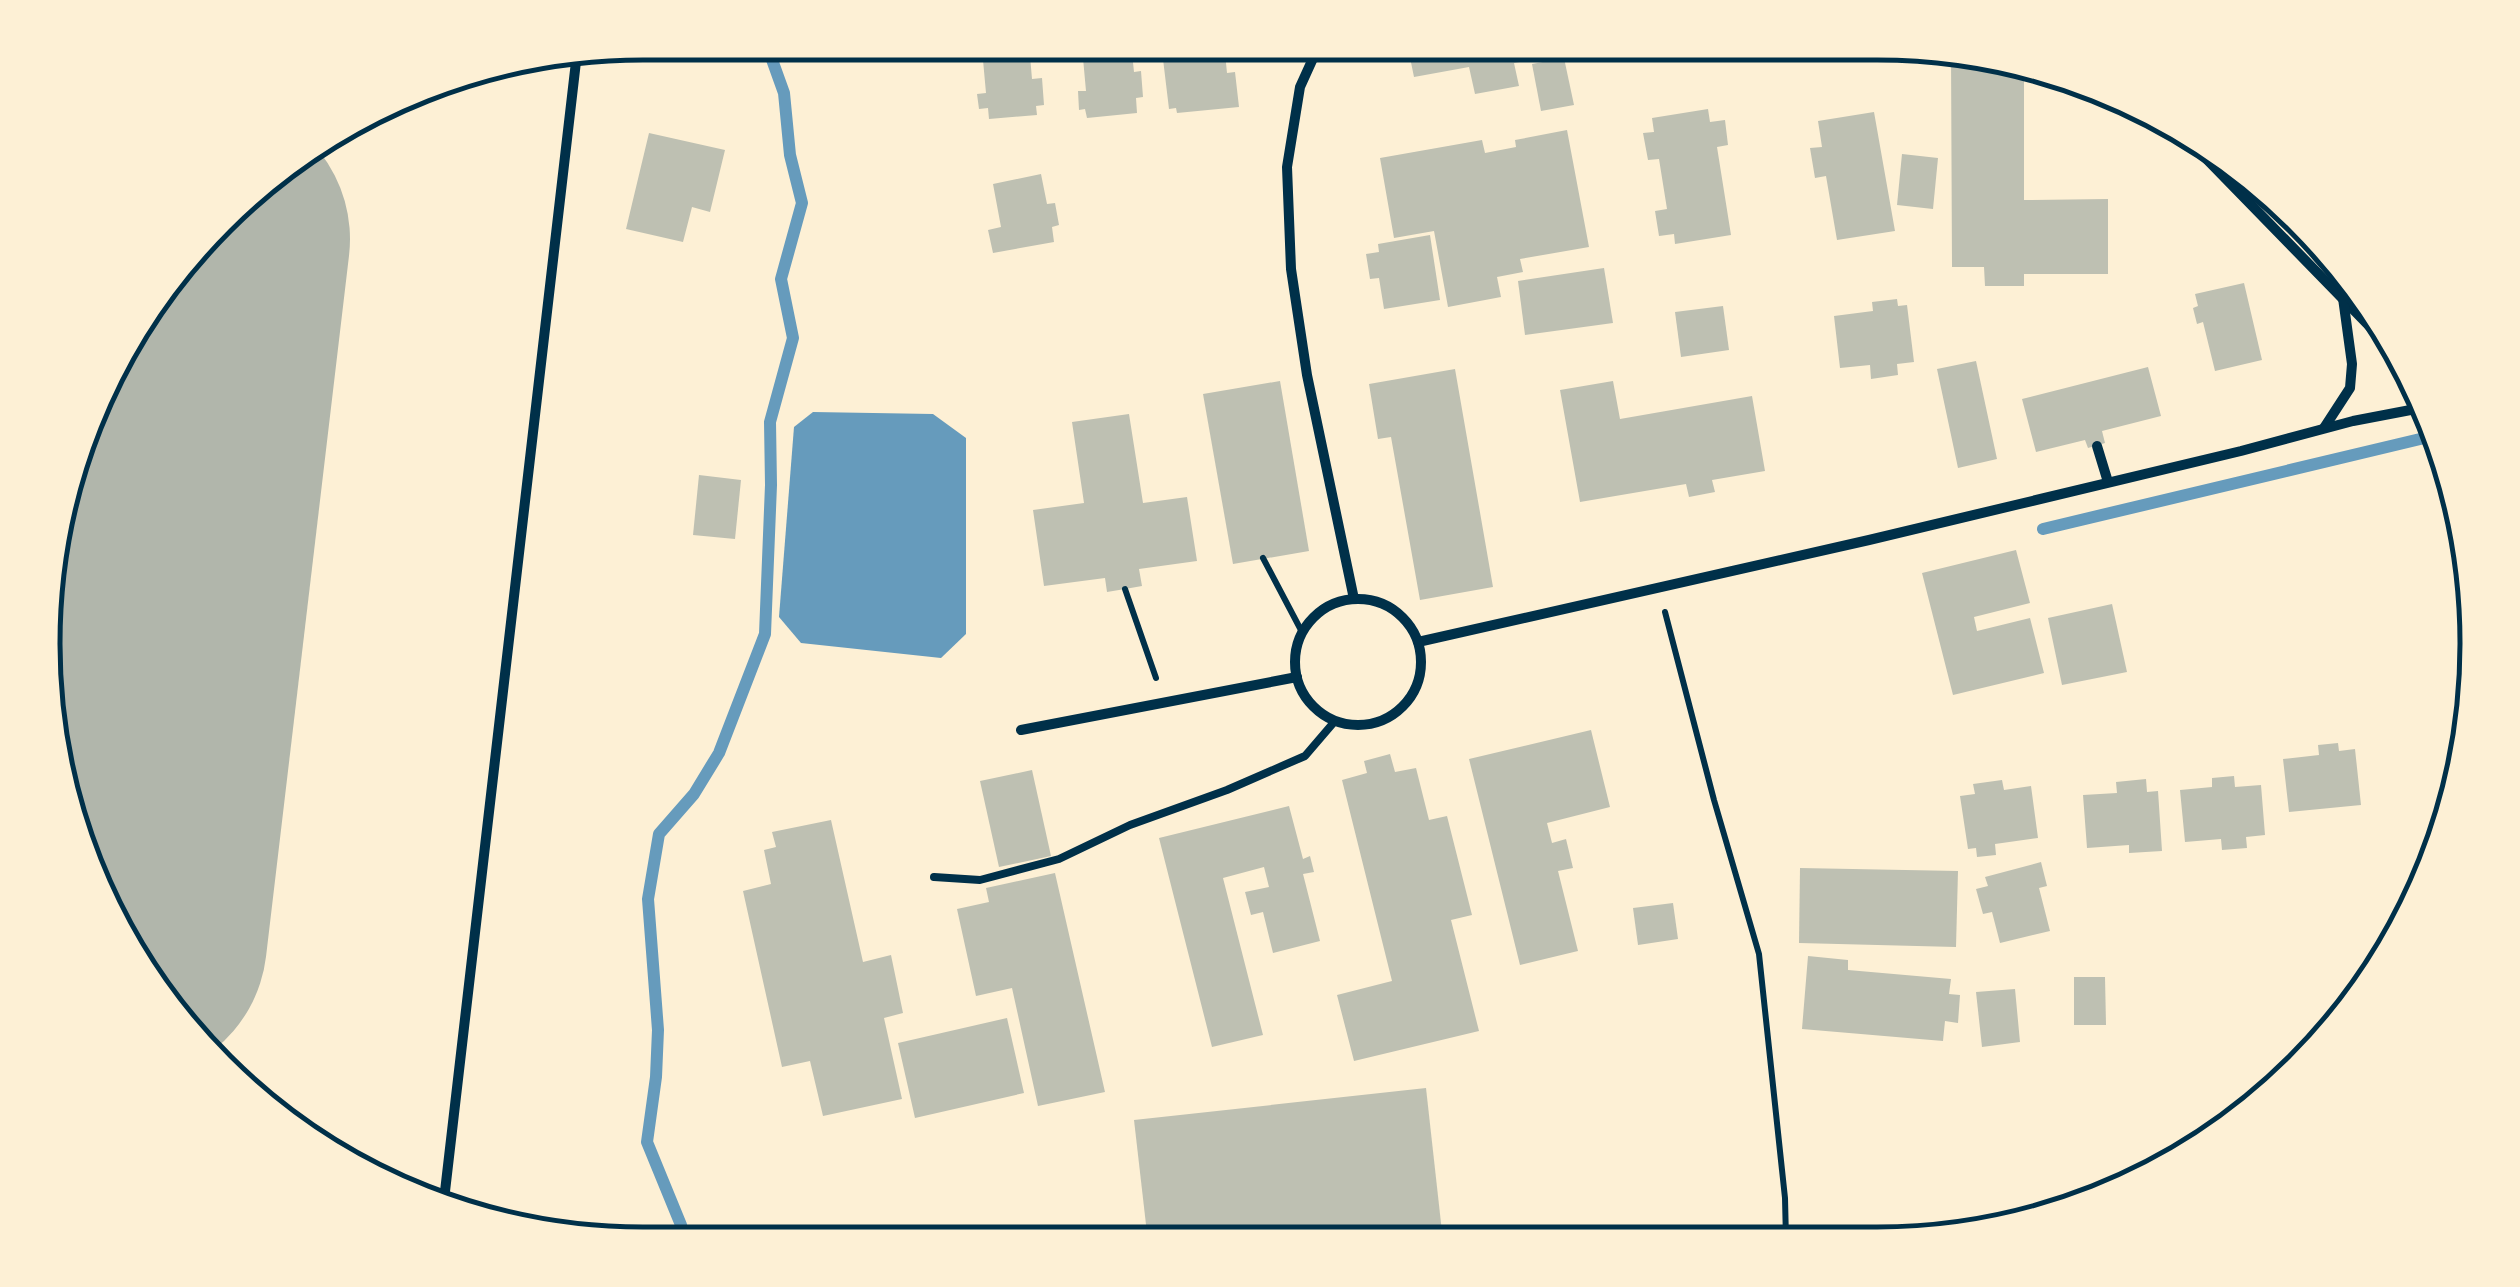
<svg xmlns="http://www.w3.org/2000/svg" width="2520" height="1287" viewBox="0 0 2520 1287" font-family="'Source Serif 4',serif">
  <rect width="100%" height="100%" fill="#fdf0d5"/>
  <polygon fill="#669bbc" points="813,412 933,414 966,438 966,634 941,658 801,643 779,617 794,427"/>
  <g fill="none" stroke-linecap="round" stroke-linejoin="round">
    <g stroke="#669bbc" stroke-width="12">
      <polyline points="2043,529 2437,435"/>
      <polyline points="685,1243 681,1225 647,1142 656,1077 658,1030 648,899 659,834 694,794 719,753 765,634 771,485 770,422 793,338 781,279 802,203 790,155 784,93 766,43"/>
    </g>
    <polyline stroke="#b1b6ab" stroke-width="280" points="127,940 210,239"/>
  </g>
  <g fill="#bec0b2">
    <polygon points="1131,43 1134,72 1141,71 1143,97 1136,98 1137,113 1087,118 1085,109 1079,110 1078,91 1086,91 1082,47"/>
    <polygon points="1224,43 1227,73 1235,72 1239,107 1177,113 1176,108 1169,109 1163,59 1174,58 1172,45"/>
    <polygon points="1407,43 1566,43 1568,53 1514,63 1519,86 1475,94 1469,67 1414,77"/>
    <polygon points="1029,44 1032,79 1042,78 1044,105 1036,106 1037,115 989,119 988,108 979,109 977,94 986,93 982,49"/>
    <polygon points="1802,44 1859,44 1861,55 1805,62"/>
    <polygon points="1951,53 2024,73 2024,200 2108,199 2108,274 2024,274 2024,286 1985,286 1984,267 1952,267"/>
    <polygon points="1564,58 1574,105 1541,111 1532,64"/>
    <polygon points="1708,109 1710,122 1725,120 1728,145 1717,147 1731,235 1675,244 1674,234 1659,236 1655,211 1667,209 1659,159 1648,160 1643,133 1654,132 1652,118"/>
    <polygon points="1874,112 1895,231 1837,240 1826,176 1815,178 1810,148 1822,147 1818,121"/>
    <polygon points="1567,130 1589,247 1520,259 1523,272 1497,277 1501,297 1448,307 1434,231 1394,238 1380,158 1482,140 1485,153 1516,147 1515,140"/>
    <polygon points="649,133 725,150 710,212 692,207 683,242 626,229"/>
    <polygon points="1902,154 1938,158 1933,209 1897,205"/>
    <polygon points="1041,174 1047,204 1055,203 1059,225 1052,227 1054,242 993,253 988,230 1001,227 993,184"/>
    <polygon points="1430,235 1440,300 1384,309 1379,278 1370,279 1366,254 1379,252 1378,244"/>
    <polygon points="1604,268 1613,323 1525,335 1518,281"/>
    <polygon points="2244,283 2262,360 2215,371 2203,322 2197,324 2193,308 2198,306 2195,294"/>
    <polygon points="1897,299 1898,306 1907,305 1914,362 1897,364 1898,375 1871,379 1870,365 1840,368 1834,316 1873,311 1872,302"/>
    <polygon points="1723,306 1729,350 1681,357 1675,312"/>
    <polygon points="1976,361 1997,459 1958,468 1937,369"/>
    <polygon points="2148,367 2161,416 2102,431 2105,443 2088,448 2085,440 2036,452 2022,399"/>
    <polygon points="1455,369 1493,587 1420,600 1391,437 1378,439 1369,384"/>
    <polygon points="1280,381 1309,551 1233,564 1203,394"/>
    <polygon points="1613,381 1620,419 1752,396 1765,471 1712,480 1715,492 1689,497 1686,484 1580,502 1560,390"/>
    <polygon points="1129,414 1143,503 1187,497 1197,561 1139,569 1142,586 1125,589 1107,592 1105,578 1044,586 1033,510 1084,503 1072,422"/>
    <polygon points="699,475 741,480 735,539 693,535"/>
    <polygon points="2016,550 2030,603 1974,617 1977,631 2030,618 2044,673 1953,695 1922,573"/>
    <polygon points="2112,604 2127,672 2062,685 2048,618"/>
    <polygon points="1591,730 1610,807 1547,823 1552,843 1566,839 1573,868 1558,871 1578,951 1520,965 1469,759"/>
    <polygon points="2338,743 2339,751 2355,749 2361,805 2289,812 2283,759 2319,755 2318,745"/>
    <polygon points="1390,754 1395,772 1416,768 1429,820 1447,816 1472,915 1451,920 1479,1031 1354,1061 1337,995 1392,981 1342,780 1367,773 1364,761"/>
    <polygon points="1032,770 1051,856 999,867 980,781"/>
    <polygon points="2234,776 2235,787 2261,785 2265,835 2246,837 2247,848 2222,850 2221,839 2185,842 2180,790 2212,787 2212,778"/>
    <polygon points="2146,779 2147,792 2158,791 2162,851 2129,853 2129,845 2087,848 2083,795 2117,793 2116,782"/>
    <polygon points="2002,780 2004,790 2031,786 2038,838 1995,844 1996,855 1977,857 1976,848 1968,849 1960,796 1975,794 1973,784"/>
    <polygon points="1289,806 1303,859 1310,856 1314,872 1303,874 1320,941 1273,953 1263,912 1251,915 1245,892 1269,887 1264,867 1223,878 1263,1035 1212,1047 1159,838"/>
    <polygon points="831,820 863,962 891,955 903,1013 884,1018 902,1099 823,1116 810,1061 782,1067 743,891 771,884 764,850 776,847 772,832"/>
    <polygon points="2041,862 2047,886 2039,888 2050,931 2000,943 1992,912 1983,914 1976,889 1988,886 1985,877"/>
    <polygon points="1800,868 1958,871 1956,947 1799,943"/>
    <polygon points="1055,873 1105,1092 1038,1106 1012,988 976,996 957,909 989,902 986,888"/>
    <polygon points="1673,903 1678,939 1638,945 1633,908"/>
    <polygon points="1808,956 1848,960 1848,970 1951,979 1949,994 1960,995 1958,1023 1945,1021 1943,1041 1802,1029"/>
    <polygon points="2074,977 2105,977 2106,1025 2074,1025"/>
    <polygon points="2015,989 2020,1042 1982,1047 1976,992"/>
    <polygon points="1007,1018 1024,1093 915,1118 898,1043"/>
    <polygon points="1426,1088 1443,1241 1148,1242 1134,1120"/>
  </g>
  <g fill="none" stroke-linecap="round" stroke-linejoin="round">
    <g stroke="#003049" stroke-width="6">
      <polyline points="1263,558 1302,632"/>
      <polyline points="1125,589 1156,678"/>
      <polyline points="1665,612 1714,800 1759,954 1785,1198 1786,1240"/>
    </g>
    <polyline stroke="#003049" stroke-width="8" points="934,877 980,880 1059,859 1130,825 1227,790 1305,756 1335,721"/>
    <g stroke="#003049" stroke-width="10">
      <polyline points="1320,43 1300,87 1287,167 1291,269 1307,375 1354,599"/>
      <polyline points="2189,141 2381,338"/>
      <polyline points="2324,428 2350,388 2352,364 2343,298"/>
      <polyline points="2097,446 2108,482"/>
      <circle cx="1358" cy="662" r="63"/>
      <polyline points="1418,642 1869,540 2241,451 2353,421 2421,408"/>
      <polyline points="1021,730 1297,677"/>
      <polyline points="444,1200 577,53"/>
    </g>
  </g>
  <path d="M0 0H2520V1287H0ZM643 60H1877A583 583 0 0 1 2460 643V644A583 583 0 0 1 1877 1227H643A583 583 0 0 1 60 644V643A583 583 0 0 1 643 60Z" fill="#fdf0d5" fill-rule="evenodd"/>
  <path fill="none" stroke="#003049" stroke-width="5" d="M643 60H1877A583 583 0 0 1 2460 643V644A583 583 0 0 1 1877 1227H643A583 583 0 0 1 60 644V643A583 583 0 0 1 643 60Z"/>
</svg>
